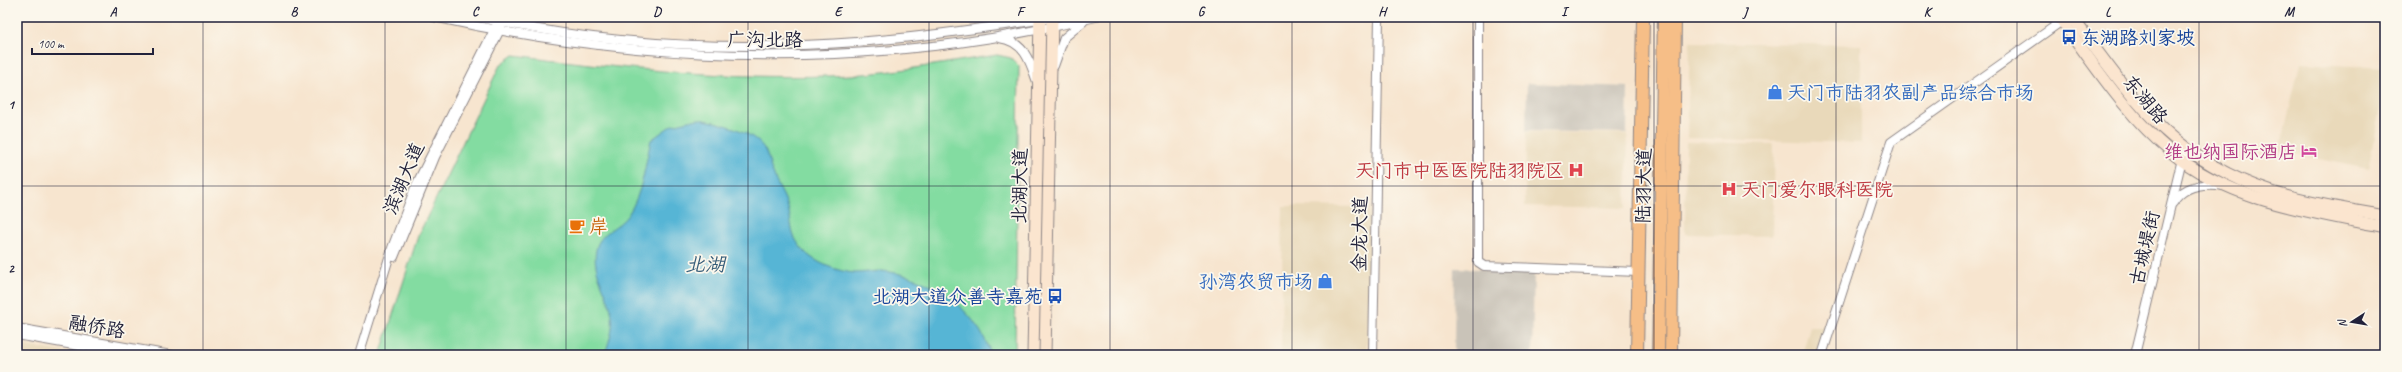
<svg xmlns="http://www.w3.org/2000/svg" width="2402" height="372" viewBox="0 0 2402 372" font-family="Caveat,'LXGW WenKai TC',sans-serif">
  <rect width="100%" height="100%" fill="#fbf7ec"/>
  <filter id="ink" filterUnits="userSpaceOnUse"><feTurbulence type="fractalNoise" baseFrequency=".025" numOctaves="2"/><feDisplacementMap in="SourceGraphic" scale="8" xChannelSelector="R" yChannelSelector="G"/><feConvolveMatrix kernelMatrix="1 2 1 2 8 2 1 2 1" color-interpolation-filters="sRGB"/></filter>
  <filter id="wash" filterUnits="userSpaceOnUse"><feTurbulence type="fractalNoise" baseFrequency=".012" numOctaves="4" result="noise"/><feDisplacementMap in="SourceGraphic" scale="16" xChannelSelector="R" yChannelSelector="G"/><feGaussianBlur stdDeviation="0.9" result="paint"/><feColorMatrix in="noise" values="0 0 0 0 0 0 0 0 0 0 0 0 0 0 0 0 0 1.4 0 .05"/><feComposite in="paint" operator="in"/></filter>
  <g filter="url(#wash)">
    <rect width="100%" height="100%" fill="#f7e5cf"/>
    <g fill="#e9d9ba">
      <polygon points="689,17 848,17 778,19"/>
      <polygon points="1690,42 1861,45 1861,143 1687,138"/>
      <polygon points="2300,63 2385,68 2385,80 2368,169 2280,151"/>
      <polygon points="1526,132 1628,134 1626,208 1525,206"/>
      <polygon points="1686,142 1774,144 1772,236 1685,234"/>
      <polygon points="1283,206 1370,207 1367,355 1281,355"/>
      <polygon points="1810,327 1833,327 1826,355 1802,355"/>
      <polygon points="17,344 80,355 17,355"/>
    </g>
    <g fill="#c9c3b8">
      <polygon points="1527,83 1628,87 1627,133 1526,131"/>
      <polygon points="1455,268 1534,271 1532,355 1454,355"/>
    </g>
    <path fill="#83dca1" stroke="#527f6e" d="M514,55C626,69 738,81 851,75C900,72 949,62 997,55L1011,58L1019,66L1015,355H380L418,236L500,65Z"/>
    <path fill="#57b5d5" stroke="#3c6c88" d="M698,119C718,122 755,131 765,150C769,158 770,168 774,176C778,188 787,199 789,212C793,231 790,234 803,250C814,263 839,272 855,273C864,273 873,271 882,271C929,275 978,310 991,355H603C607,351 608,344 610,338C621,302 590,280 596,250C599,232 619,228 628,215C643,192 645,165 651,140L672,125Z"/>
  </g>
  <g filter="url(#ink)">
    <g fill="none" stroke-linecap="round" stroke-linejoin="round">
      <defs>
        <g id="minor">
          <path d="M434,17C651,66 879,70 1096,17"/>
          <path d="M477,17C637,53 805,53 967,30C996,26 1026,23 1054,17"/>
          <polyline points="1478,17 1478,262 1484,266 1638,272"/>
          <path d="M999,38C1024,41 1030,61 1037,82"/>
          <polyline points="1054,66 1064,38 1083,22"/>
          <path d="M2173,203C2184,185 2204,183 2223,186"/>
          <polyline points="394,257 435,157 501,28"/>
          <polyline points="17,328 171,355"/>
          <polyline points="17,335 130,355"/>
          <polyline points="359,355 392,248 416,185 496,26"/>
          <polyline points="1373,355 1379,17"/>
          <polyline points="1822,355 1891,142 2062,21"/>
          <polyline points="2135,355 2183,155"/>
        </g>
        <g id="secondary">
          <path d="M2059,17C2093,63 2126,115 2171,152C2231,202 2311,212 2385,227"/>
          <path d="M2072,17C2133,99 2170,158 2272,192C2309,204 2348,209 2385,216"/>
          <polyline points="1033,355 1040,17"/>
          <polyline points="1045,355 1052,17"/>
        </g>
        <g id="primary">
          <polyline points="1637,355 1643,17"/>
          <polyline points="1658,355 1664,17"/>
          <polyline points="1671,355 1675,17"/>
        </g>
      </defs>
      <use href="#minor" stroke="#8c8485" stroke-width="10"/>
      <use href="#secondary" stroke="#8c8485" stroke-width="13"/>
      <use href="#primary" stroke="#8c8485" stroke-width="14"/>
      <use href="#minor" stroke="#fff" stroke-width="8"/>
      <use href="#secondary" stroke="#fbe5cf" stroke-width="11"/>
      <use href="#primary" stroke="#f6be87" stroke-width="12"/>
    </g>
  </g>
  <path fill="none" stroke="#22223b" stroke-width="1" stroke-opacity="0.55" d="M203,17V355M385,17V355M566,17V355M748,17V355M929,17V355M1110,17V355M1292,17V355M1473,17V355M1654,17V355M1836,17V355M2017,17V355M2199,17V355M17,186H2385"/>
  <defs>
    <symbol id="bus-bare" viewBox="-9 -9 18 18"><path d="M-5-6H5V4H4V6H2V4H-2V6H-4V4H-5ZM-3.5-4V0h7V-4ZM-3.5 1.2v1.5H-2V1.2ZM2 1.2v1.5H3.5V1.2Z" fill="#1a4fb4" stroke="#fbf7ec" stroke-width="2.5" paint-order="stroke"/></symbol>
    <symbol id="shop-bare" viewBox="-9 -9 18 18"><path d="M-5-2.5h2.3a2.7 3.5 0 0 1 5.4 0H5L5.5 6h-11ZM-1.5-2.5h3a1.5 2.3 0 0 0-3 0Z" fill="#3f7fe0" stroke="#fbf7ec" stroke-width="2.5" paint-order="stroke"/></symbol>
    <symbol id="hotel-bare" viewBox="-9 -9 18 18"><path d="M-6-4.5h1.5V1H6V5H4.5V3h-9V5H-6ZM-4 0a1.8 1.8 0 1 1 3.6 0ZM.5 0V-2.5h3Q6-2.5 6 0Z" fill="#d1479c" stroke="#fbf7ec" stroke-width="2.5" paint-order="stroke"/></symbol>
    <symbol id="hospital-bare" viewBox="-9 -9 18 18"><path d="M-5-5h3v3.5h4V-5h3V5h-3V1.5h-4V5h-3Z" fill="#e0444e" stroke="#fbf7ec" stroke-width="2.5" paint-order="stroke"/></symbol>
    <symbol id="cafe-bare" viewBox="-9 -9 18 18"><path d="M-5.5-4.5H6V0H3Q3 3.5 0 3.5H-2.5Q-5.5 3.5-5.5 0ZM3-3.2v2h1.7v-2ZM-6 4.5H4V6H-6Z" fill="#e8710a" stroke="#fbf7ec" stroke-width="2.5" paint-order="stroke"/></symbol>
  </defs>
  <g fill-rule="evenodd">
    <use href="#bus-bare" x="2058" y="26" width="22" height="22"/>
    <use href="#shop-bare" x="1764" y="81" width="22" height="22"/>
    <use href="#hotel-bare" x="2298" y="140" width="22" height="22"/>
    <use href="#hospital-bare" x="1565" y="159" width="22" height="22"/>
    <use href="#hospital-bare" x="1718" y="178" width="22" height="22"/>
    <use href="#cafe-bare" x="566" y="215" width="22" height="22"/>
    <use href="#shop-bare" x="1314" y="270" width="22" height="22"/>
    <use href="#bus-bare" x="1044" y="285" width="22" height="22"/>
  </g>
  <g text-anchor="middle" stroke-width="3.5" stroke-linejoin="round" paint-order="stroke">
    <g font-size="19" fill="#164399" stroke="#fbf7ec" text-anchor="start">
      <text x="2081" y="44">东湖路刘家坡</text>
      <text x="1043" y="303" text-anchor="end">北湖大道众善寺嘉苑</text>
    </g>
    <g font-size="19" fill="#22223b" stroke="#fbf7ec">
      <text x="765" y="46">广沟北路</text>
      <text transform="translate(2146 99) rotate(50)" y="7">东湖路</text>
      <text transform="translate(403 178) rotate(-67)" y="7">滨湖大道</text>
      <text transform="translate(1019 186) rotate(-89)" y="7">北湖大道</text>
      <text transform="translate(1643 186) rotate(-89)" y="7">陆羽大道</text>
      <text transform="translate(1359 234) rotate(-89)" y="7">金龙大道</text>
      <text transform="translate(2144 248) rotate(-77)" y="7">古城堤街</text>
      <text transform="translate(97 326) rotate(10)" y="7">融侨路</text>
    </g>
    <g font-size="19" fill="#366cbe" stroke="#fbf7ec" text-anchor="start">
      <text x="1787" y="99">天门市陆羽农副产品综合市场</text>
      <text x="1313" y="288" text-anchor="end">孙湾农贸市场</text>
    </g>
    <g font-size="19" fill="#b23c85" stroke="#fbf7ec" text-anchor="end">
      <text x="2297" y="158">维也纳国际酒店</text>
    </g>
    <g font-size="19" fill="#be3a42" stroke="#fbf7ec" text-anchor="end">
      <text x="1564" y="177">天门市中医医院陆羽院区</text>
      <text x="1741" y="196" text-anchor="start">天门爱尔眼科医院</text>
    </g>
    <g font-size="19" fill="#c56008" stroke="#fbf7ec" text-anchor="start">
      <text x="589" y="233">岸</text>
    </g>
    <g font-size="20" font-style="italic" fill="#375d79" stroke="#fbf7ec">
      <text x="705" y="271">北湖</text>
    </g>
  </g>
  <rect width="2402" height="372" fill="none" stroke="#fbf7ec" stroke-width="44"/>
  <g transform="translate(2352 322) rotate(258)" stroke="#fbf7ec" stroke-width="3" paint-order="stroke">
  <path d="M0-3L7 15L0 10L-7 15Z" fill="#22223b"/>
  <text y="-6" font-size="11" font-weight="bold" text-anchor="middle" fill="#22223b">N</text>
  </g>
  <path d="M32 48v6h121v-6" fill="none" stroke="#22223b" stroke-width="2"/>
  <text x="38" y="48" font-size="12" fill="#22223b" stroke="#fbf7ec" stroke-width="3" paint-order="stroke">100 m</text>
  <rect x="22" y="22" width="2358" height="328" fill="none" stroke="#22223b" stroke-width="1.5"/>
  <g font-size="13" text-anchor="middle" font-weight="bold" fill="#22223b">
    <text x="113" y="16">A</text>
    <text x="294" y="16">B</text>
    <text x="475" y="16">C</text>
    <text x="657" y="16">D</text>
    <text x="838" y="16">E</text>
    <text x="1020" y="16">F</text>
    <text x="1201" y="16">G</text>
    <text x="1382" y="16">H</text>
    <text x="1564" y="16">I</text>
    <text x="1745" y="16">J</text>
    <text x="1927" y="16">K</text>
    <text x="2108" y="16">L</text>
    <text x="2289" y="16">M</text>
    <text x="11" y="109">1</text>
    <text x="11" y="273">2</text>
  </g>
</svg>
